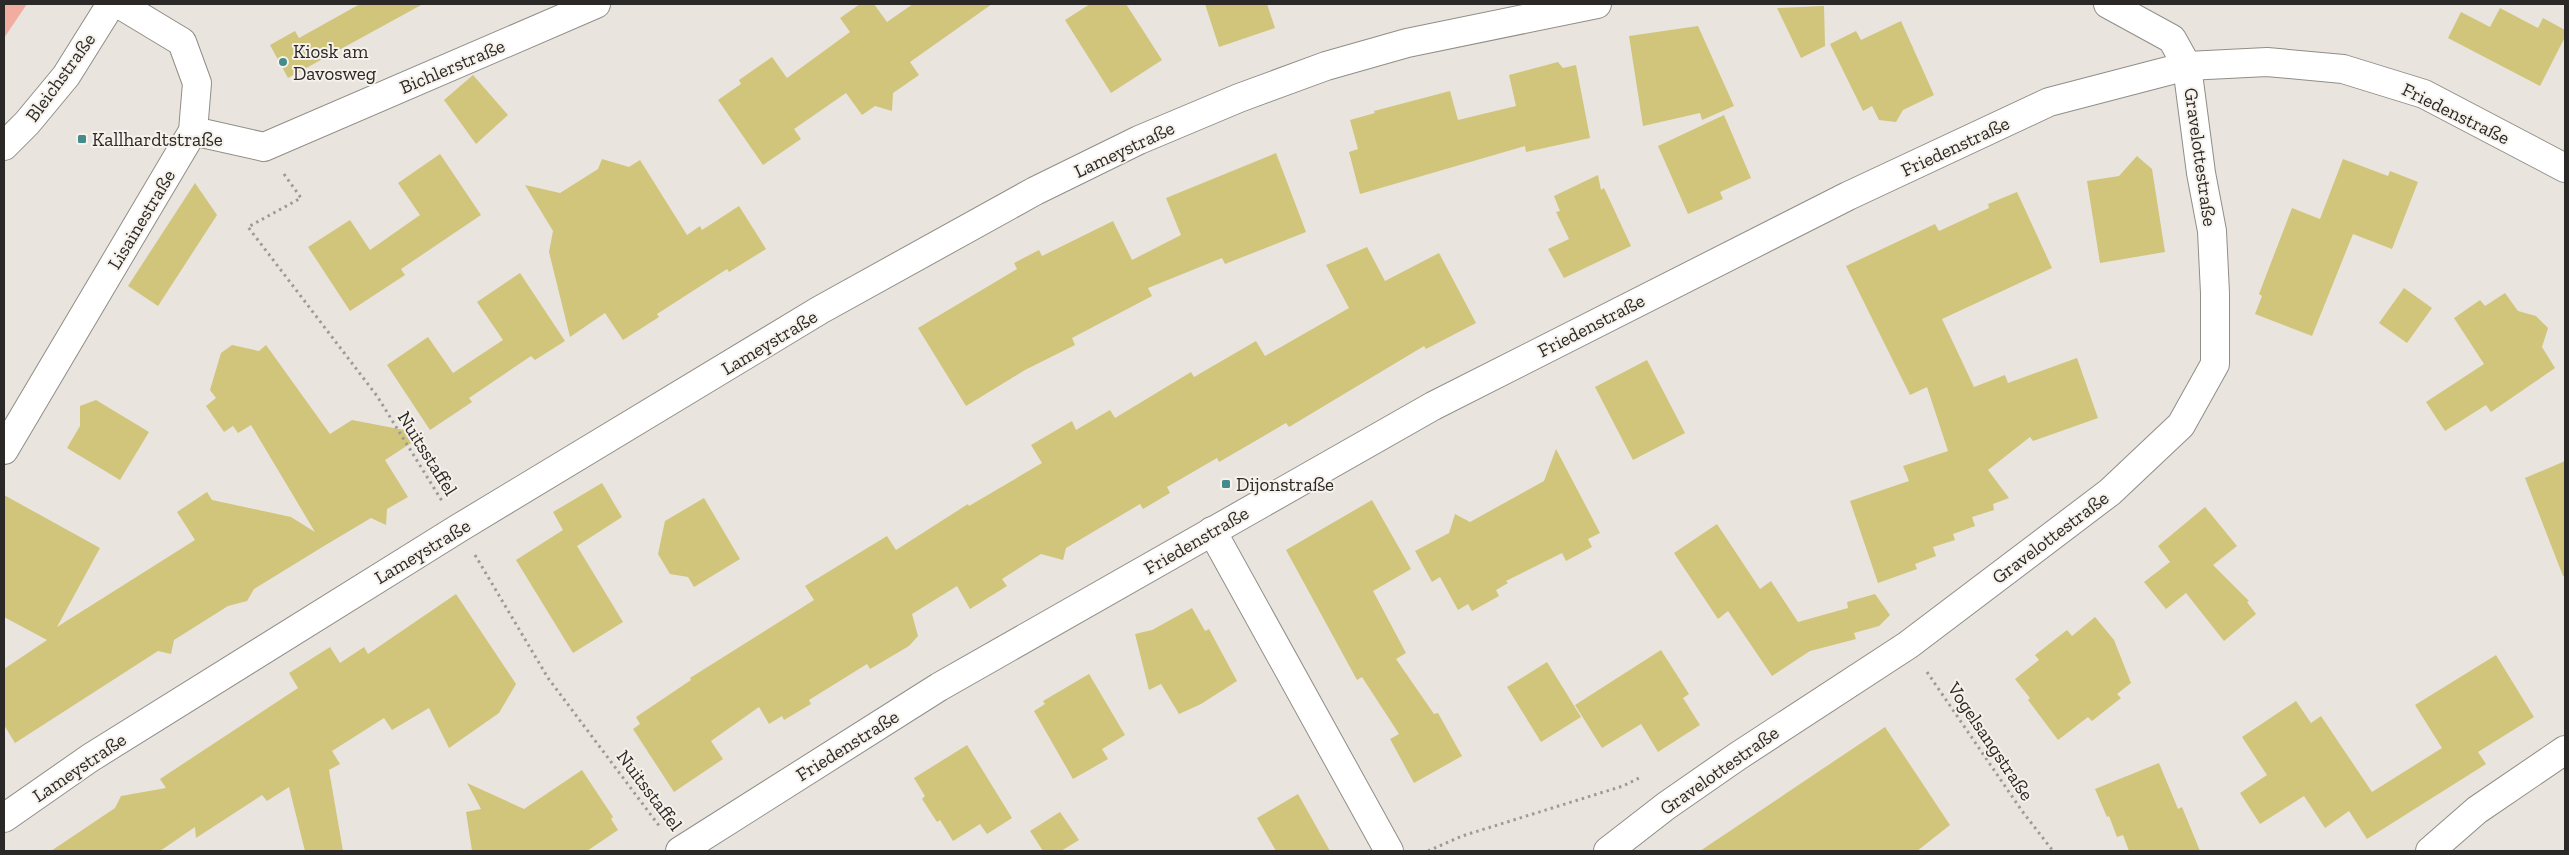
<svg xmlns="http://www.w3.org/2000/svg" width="2569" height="855" viewBox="0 0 2569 855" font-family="'Zilla Slab',serif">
  <rect width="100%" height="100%" fill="#e9e5de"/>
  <polygon fill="#f2ada1" points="4,4 27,4 4,38"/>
  <g fill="#d0c57a">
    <polygon points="360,4 423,4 288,78 270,45 295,31 299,38"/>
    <polygon points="860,4 874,4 887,22 913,4 992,4 910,62 919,75 893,93 892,111 875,106 862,115 846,93 794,129 801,139 763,165 718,100 741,84 739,80 772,57 787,78 850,32 840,18"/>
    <polygon points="1090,4 1126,4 1162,60 1111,93 1065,20"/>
    <polygon points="1205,4 1267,4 1275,28 1219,47"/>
    <polygon points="1824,6 1825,46 1801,58 1777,8"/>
    <polygon points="2500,8 2538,28 2543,18 2565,30 2565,37 2540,86 2448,38 2461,12 2490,27"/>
    <polygon points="1901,21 1934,95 1903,110 1896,122 1879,120 1872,106 1863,111 1830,44 1856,31 1861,40"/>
    <polygon points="1698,26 1734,106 1702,120 1700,113 1643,126 1629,36"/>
    <polygon points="1558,62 1563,68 1576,65 1590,138 1526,152 1525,146 1360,194 1349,152 1358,149 1350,120 1375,113 1374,111 1450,91 1458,120 1516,106 1509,75"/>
    <polygon points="473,75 508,115 476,144 444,100"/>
    <polygon points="1724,115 1751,178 1720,192 1723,199 1688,214 1658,146"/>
    <polygon points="1276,153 1306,232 1225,264 1222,258 1148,288 1152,296 1072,338 1075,345 1025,370 966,406 918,328 1017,269 1014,263 1039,250 1042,256 1113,221 1132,260 1181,235 1166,198"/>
    <polygon points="440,154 481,215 401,269 405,275 350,311 308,247 350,220 370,250 420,215 398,183"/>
    <polygon points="2137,156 2152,169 2165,252 2100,263 2087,181 2119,176"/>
    <polygon points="602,159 629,167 640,160 687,235 700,226 702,230 739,206 766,249 729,272 727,269 657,314 659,317 623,340 605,313 570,337 549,252 553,231 525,185 560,193 598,169"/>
    <polygon points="2343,159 2388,176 2390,171 2418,182 2392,249 2353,234 2312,336 2255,314 2262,296 2259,294 2292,208 2320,219"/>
    <polygon points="1598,175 1601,190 1604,188 1631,246 1564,278 1548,249 1569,239 1556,212 1560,211 1554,196"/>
    <polygon points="195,183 217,215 158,306 128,286"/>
    <polygon points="2017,192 2052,268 1942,319 1974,387 2005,375 2008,383 2077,358 2098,418 2033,441 2030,437 1988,470 2009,498 1993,504 1994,510 1972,517 1975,526 1953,534 1955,540 1933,547 1936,556 1915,564 1917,569 1878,583 1850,501 1909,481 1903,466 1948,451 1927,387 1910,395 1846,266 1935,224 1939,231 1989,208 1988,204"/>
    <polygon points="1367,247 1385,281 1439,253 1476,323 1426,349 1424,346 1289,427 1286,423 1219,462 1217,458 1167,487 1170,493 1143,509 1140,504 1066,548 1063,560 1041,554 1002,579 1007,586 970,609 957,586 912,614 918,636 909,646 870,669 867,664 809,700 811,704 784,720 782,716 769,724 759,707 711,741 723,759 674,792 633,729 640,724 636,717 691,680 690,678 814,600 805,586 887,536 896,550 968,504 969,506 1042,463 1031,445 1072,421 1076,430 1110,410 1115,418 1191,372 1194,377 1256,341 1265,356 1349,308 1326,265"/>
    <polygon points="520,273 565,341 535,360 531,356 469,398 472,402 430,430 387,365 428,337 453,373 503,340 477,302"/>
    <polygon points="2404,288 2432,308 2407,343 2379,323"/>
    <polygon points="2505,293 2518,311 2536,316 2548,328 2542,347 2555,368 2491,412 2486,405 2445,431 2426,402 2484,364 2454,318 2480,300 2485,306"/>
    <polygon points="232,345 259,351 266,345 330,434 352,420 425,434 385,460 408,497 387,509 386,525 371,518 324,546 254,589 247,601 228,606 174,640 171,654 158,651 15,743 4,725 4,669 47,640 4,617 4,495 100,548 57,627 195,540 177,512 207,492 212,500 291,517 315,532 251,425 238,433 233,426 224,432 206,406 216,398 210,390 221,353"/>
    <polygon points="1647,360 1685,433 1633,460 1595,387"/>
    <polygon points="96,400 149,432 120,480 67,448 80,426 80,406"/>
    <polygon points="1556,449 1600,533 1588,539 1592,547 1566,561 1562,553 1506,581 1508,583 1496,590 1499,596 1472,611 1468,604 1458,610 1440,577 1432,582 1415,551 1449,533 1455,514 1470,522 1544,481"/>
    <polygon points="2565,461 2565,576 2563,576 2525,478"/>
    <polygon points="602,483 622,517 577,546 623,622 573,653 516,560 563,530 553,512"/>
    <polygon points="704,498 740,559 694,587 688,577 670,574 658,554 665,521"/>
    <polygon points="1372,500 1411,569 1373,591 1406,653 1396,659 1434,714 1438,713 1462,756 1414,783 1390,739 1399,734 1362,677 1357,680 1286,550"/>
    <polygon points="2205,507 2237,546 2213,565 2249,601 2247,602 2256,614 2224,641 2186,593 2166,609 2144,582 2170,562 2158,546"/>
    <polygon points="1717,524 1760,589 1771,581 1798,622 1848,608 1847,602 1875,594 1890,615 1879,626 1854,633 1856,639 1810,651 1772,676 1728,611 1718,619 1674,553"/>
    <polygon points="456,594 516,684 499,713 449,748 429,708 392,730 384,718 332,751 340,764 329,770 343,851 305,851 289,787 267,801 262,795 196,838 195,827 160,851 51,851 115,808 121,796 166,788 160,779 298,688 289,673 330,647 340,663 364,647 368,654"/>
    <polygon points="1192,608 1205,631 1209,629 1237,681 1201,704 1179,714 1161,684 1149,690 1135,634 1152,630"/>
    <polygon points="2095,617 2114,640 2131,683 2117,694 2121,698 2092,721 2088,717 2058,740 2028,700 2030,698 2015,679 2039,660 2035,655 2067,630 2072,636"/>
    <polygon points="1661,650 1689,694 1683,698 1700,725 1658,752 1641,724 1602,748 1575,705"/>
    <polygon points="2496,655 2534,717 2478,752 2486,764 2367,839 2349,811 2325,828 2304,796 2260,824 2240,793 2267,775 2242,737 2296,701 2311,723 2321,716 2372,792 2442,748 2415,705"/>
    <polygon points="1547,662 1581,717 1541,742 1507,687"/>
    <polygon points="1089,674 1125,735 1102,749 1108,759 1073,779 1034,711 1045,704 1043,701"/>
    <polygon points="1885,727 1950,825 1917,851 1700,851"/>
    <polygon points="967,745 1012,818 987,834 980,824 953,841 940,820 937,822 922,799 925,796 914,778"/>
    <polygon points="2159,763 2178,809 2182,807 2200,851 2129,851 2123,835 2117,837 2109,816 2107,817 2095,789"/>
    <polygon points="582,770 613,817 611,819 618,830 587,851 472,851 466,812 481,809 467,783 524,809"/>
    <polygon points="1298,794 1330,851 1276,851 1257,818"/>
    <polygon points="1060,812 1079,840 1061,851 1043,851 1030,831"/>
  </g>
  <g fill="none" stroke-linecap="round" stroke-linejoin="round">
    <defs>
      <g id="minor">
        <polyline points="193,131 264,147 596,4"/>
        <polyline points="4,450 193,131 197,83 182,42 119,4"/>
        <polyline points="1212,531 1389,851"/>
        <polyline points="4,818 90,758 459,528 820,310 1035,191 1139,140 1239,98 1326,66 1407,43 1597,4"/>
        <polyline points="680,851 939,687 1433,406 1848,196 2049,102 2187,66 2267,62 2343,69 2424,94 2565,168"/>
        <polyline points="1608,851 1666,806 1738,756 1908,645 2110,492 2181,425 2215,364 2215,293 2212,231 2201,173 2187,66 2172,39 2108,4"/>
        <polyline points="2430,851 2477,810 2565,750"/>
      </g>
      <polyline id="tertiary" points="4,146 27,123 66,76 111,4"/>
    </defs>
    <use href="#minor" stroke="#918d87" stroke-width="30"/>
    <use href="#tertiary" stroke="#918d87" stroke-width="30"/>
    <g stroke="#9e9b96" stroke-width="3" stroke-dasharray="2.5 4" stroke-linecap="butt">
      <polyline points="284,174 301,198 248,227 377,396 442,501"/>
      <polyline points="475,555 548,678 660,827"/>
      <polyline points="1927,672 2022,811 2053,851"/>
      <polyline points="1428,851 1462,836 1623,786 1641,777"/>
    </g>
    <use href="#minor" stroke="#fff" stroke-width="28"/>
    <use href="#tertiary" stroke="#fff" stroke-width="28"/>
  </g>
  <g fill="#448c8c" stroke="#f6f2eb" stroke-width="2">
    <circle cx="283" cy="62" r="5"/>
    <rect x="77" y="134" width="10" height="10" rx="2.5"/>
    <rect x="1221" y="479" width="10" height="10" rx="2.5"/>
  </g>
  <g text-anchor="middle" stroke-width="4" stroke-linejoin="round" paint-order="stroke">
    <g font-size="19" fill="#2b2927" stroke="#f6f2eb" text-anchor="start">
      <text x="293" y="58">Kiosk am<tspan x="293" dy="22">Davosweg</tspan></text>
      <text x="92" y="146">Kallhardtstraße</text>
      <text x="1236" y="491">Dijonstraße</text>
    </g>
    <g font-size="19" fill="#2b2927" stroke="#f6f2eb">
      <text transform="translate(452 66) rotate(-23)" y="7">Bichlerstraße</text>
      <text transform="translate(60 77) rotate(-54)" y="7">Bleichstraße</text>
      <text transform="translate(2456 113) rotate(26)" y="7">Friedenstraße</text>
      <text transform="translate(1955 146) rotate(-25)" y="7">Friedenstraße</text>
      <text transform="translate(1124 149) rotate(-25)" y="7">Lameystraße</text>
      <text transform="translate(2201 157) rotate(82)" y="7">Gravelottestraße</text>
      <text transform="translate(141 219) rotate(-59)" y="7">Lisainestraße</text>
      <text transform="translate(1591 325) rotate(-27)" y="7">Friedenstraße</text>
      <text transform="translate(769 342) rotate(-31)" y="7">Lameystraße</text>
      <text transform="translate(428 453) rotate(58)" y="7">Nuitsstaffel</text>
      <text transform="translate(2050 537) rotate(-37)" y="7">Gravelottestraße</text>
      <text transform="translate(1196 540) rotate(-30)" y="7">Friedenstraße</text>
      <text transform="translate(422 551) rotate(-31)" y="7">Lameystraße</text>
      <text transform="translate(1991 741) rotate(56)" y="7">Vogelsangstraße</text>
      <text transform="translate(847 745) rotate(-32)" y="7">Friedenstraße</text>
      <text transform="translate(79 767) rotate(-34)" y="7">Lameystraße</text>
      <text transform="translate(1719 770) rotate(-35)" y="7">Gravelottestraße</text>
      <text transform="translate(650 790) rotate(53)" y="7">Nuitsstaffel</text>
    </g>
  </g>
  <rect width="2569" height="855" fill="none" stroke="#2b2927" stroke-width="10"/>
</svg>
